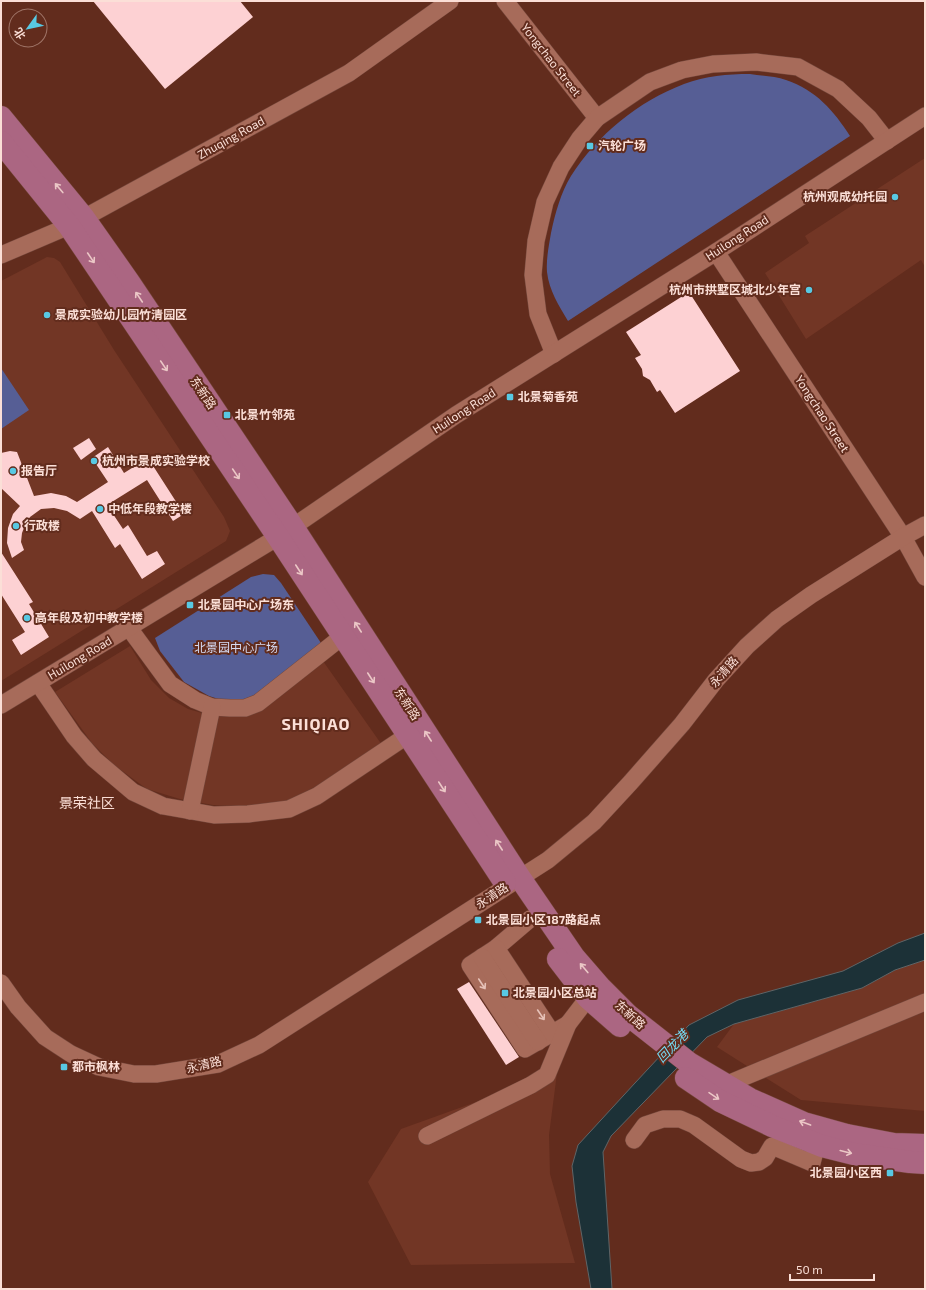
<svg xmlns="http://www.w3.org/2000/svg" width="926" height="1290" viewBox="0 0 926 1290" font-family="'Exo 2','Noto Sans SC',sans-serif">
  <rect width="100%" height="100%" fill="#622c1d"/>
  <g fill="#723625">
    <polygon points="925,158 925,267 921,260 806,339 765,273 809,243 805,236"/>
    <polygon points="47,257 54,258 60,262 114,350 224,517 230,531 226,541 1,681 1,281"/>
    <polygon points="130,646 151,680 169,698 188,709 209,715 232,717 254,712 323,661 382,745 318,785 291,800 253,807 213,805 180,799 147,789 114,765 92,743 55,692"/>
    <polygon points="925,960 925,1111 801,1100 717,1047 734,1024 862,988 895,970"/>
    <polygon points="557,1073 549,1135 550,1174 575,1263 411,1265 368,1182 401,1129"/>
  </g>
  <g fill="#565e95">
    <path d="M750,74C761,76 775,76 786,80C816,90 834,111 850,136L568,321C559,306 549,290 547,272C546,259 549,245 551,233C555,214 561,192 571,176C597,135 639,101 684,84C706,76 727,74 750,74Z"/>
    <polygon points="1,368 29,410 1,429"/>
    <polygon points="263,574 274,575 281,583 321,643 250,702 231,703 209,696 184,682 160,651 155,638 251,577"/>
  </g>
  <polygon fill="#1c3137" stroke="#5f6567" points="925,933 925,960 895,970 862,988 734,1024 707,1037 611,1136 603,1152 612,1289 591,1289 576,1202 572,1166 578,1145 635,1083 689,1025 738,1000 843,971 898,943"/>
  <g fill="#fdd1d3">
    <polygon points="93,1 240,1 253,17 165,89"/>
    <polygon points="689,292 740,371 675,413 660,390 657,392 650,380 643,376 642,369 635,358 641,355 626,332"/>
    <polygon points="89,438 96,449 81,460 73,448"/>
    <polygon points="108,447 124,473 148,458 184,514 173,521 147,480 107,505 123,529 128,525 147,556 157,551 165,564 142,579 120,544 115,548 92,511 80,519 67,511 54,508 41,509 30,517 25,525 22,533 21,542 24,550 12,558 7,543 8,528 13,514 20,506 1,488 1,453 10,451 17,452 34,496 51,493 66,496 77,502 108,482 92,458"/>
    <polygon points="1,552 33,602 29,604 49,637 21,655 12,640 25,632 1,594"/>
    <polygon points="469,982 519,1057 506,1065 457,989"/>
  </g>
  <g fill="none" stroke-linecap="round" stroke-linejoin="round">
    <defs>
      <g id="minor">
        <polyline points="505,1 597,118"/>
        <polyline points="716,252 903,537 925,577"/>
        <polyline points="1,255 69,226 349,73 450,1"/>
        <polyline points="554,354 538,314 533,275 536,241 545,202 561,167 580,138 597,118 650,82 682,70 713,64 756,62 798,67 838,89 869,118 887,141"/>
        <polyline points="129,628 170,684 195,700 212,707 230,708 245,708 258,703 343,636"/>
        <polyline points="38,683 74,736 94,759 133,792 163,806 214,815 248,814 289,809 317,796 408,735"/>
        <polyline points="1,705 278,537 456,415 716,252 925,116"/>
        <polyline points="190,811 212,707"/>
        <polyline points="530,919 496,948 470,965 525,1049 568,1024"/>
        <polyline points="496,948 552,1033"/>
        <polyline points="482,957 538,1042"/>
        <polyline points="1,983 18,1007 45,1037 71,1054 99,1067 134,1074 156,1074 218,1064 259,1045 548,860 594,822 631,782 682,724 716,680 747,646 777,619 811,595 903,537 925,525"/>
        <polyline points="725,1085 925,1002"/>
        <polyline points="427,1136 531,1085 547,1075 568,1024 588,998"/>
        <polyline points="634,1140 645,1125 663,1119 680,1119 694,1125 741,1159 751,1163 759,1162 765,1158 772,1146 812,1163 817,1144"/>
      </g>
      <g id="major">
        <polyline points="1,117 84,218 129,282 293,527 520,878 574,957 600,987 628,1015 689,1063 750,1099 804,1123 847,1135 894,1144 925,1145"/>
        <polyline points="1,142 69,226 278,537 505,883"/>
        <polyline points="558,959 588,998 620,1026"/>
        <polyline points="686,1078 720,1101 772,1126 822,1146 854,1154 910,1162 925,1163"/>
      </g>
    </defs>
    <use href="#minor" stroke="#74473b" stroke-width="18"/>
    <use href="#major" stroke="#74473b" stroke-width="23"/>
    <use href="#minor" stroke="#a76b5a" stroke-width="17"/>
    <use href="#major" stroke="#ab6682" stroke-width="22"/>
  </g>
  <defs><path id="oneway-shaft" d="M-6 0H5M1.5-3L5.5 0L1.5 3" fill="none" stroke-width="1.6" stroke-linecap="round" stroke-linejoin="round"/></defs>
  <g stroke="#ebc7c6">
    <use href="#oneway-shaft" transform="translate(59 188) rotate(-130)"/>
    <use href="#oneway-shaft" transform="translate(91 258) rotate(56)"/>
    <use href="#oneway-shaft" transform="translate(139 297) rotate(-124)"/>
    <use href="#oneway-shaft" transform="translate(164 366) rotate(56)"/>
    <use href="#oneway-shaft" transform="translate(236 474) rotate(56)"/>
    <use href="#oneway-shaft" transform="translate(299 570) rotate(57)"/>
    <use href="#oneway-shaft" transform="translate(358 627) rotate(-123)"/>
    <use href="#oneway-shaft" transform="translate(371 678) rotate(57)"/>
    <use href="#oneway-shaft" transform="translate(428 736) rotate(-123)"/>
    <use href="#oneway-shaft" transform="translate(442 787) rotate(57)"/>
    <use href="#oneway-shaft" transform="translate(499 845) rotate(-123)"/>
    <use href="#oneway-shaft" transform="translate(584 968) rotate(-130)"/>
    <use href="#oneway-shaft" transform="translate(714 1096) rotate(34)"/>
    <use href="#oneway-shaft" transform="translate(805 1123) rotate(-160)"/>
    <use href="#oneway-shaft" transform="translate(846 1152) rotate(14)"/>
  </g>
  <g stroke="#e6c2b8">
    <use href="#oneway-shaft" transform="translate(482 984) rotate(57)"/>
    <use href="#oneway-shaft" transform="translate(541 1015) rotate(56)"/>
  </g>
  <g fill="#58c9e3" stroke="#622c1d" stroke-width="1.5">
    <rect x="586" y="142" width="8" height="8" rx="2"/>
    <circle cx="895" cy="197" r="4"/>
    <circle cx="809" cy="290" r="4"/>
    <circle cx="47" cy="315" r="4"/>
    <rect x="506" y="393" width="8" height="8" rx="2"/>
    <rect x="223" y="411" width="8" height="8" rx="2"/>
    <circle cx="94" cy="461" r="4"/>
    <circle cx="13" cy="471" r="4"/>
    <circle cx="100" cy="509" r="4"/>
    <circle cx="16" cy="526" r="4"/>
    <rect x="186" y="601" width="8" height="8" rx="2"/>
    <circle cx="27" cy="618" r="4"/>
    <rect x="474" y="916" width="8" height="8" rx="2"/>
    <rect x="501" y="989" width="8" height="8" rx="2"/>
    <rect x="60" y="1063" width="8" height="8" rx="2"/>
    <rect x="886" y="1169" width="8" height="8" rx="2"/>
  </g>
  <g text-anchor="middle" stroke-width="4" stroke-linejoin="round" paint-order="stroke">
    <g font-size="12" fill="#fbdfd7" stroke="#622c1d">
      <text transform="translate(551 60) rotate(52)" y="4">Yongchao Street</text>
      <text transform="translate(231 138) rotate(-29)" y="4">Zhuqing Road</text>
      <text transform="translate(737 238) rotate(-33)" y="4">Huilong Road</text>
      <text transform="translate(203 393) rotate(56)" y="4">东新路</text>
      <text transform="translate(464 411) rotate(-33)" y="4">Huilong Road</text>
      <text transform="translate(822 414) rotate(57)" y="4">Yongchao Street</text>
      <text transform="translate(80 658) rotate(-31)" y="4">Huilong Road</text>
      <text transform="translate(724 672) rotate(-49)" y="4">永清路</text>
      <text transform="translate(407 704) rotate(57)" y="4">东新路</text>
      <text transform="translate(492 896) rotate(-33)" y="4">永清路</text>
      <text transform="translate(630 1015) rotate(42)" y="4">东新路</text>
      <text transform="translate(204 1065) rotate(-14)" y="4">永清路</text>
    </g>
    <g font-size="12" font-weight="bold" fill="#fbdfd7" stroke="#622c1d" text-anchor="start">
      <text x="598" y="150">汽轮广场</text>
      <text x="887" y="201" text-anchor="end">杭州观成幼托园</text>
      <text x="801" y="294" text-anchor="end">杭州市拱墅区城北少年宫</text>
      <text x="55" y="319">景成实验幼儿园竹清园区</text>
      <text x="518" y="401">北景菊香苑</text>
      <text x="235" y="419">北景竹邻苑</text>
      <text x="102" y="465">杭州市景成实验学校</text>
      <text x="21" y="475">报告厅</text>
      <text x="108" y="513">中低年段教学楼</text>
      <text x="24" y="530">行政楼</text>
      <text x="198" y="609">北景园中心广场东</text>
      <text x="35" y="622">高年段及初中教学楼</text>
      <text x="486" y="924">北景园小区187路起点</text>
      <text x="513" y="997">北景园小区总站</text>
      <text x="72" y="1071">都市枫林</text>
      <text x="882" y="1177" text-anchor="end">北景园小区西</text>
    </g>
    <g font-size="12" fill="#d6dbf4" stroke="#622c1d">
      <text x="236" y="652">北景园中心广场</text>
    </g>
    <g font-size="13" font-style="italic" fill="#74ddf7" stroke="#622c1d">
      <text transform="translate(672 1046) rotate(-46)" y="5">回龙港</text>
    </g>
    <g font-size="14" fill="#fbdfd7" stroke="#622c1d">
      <text x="87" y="808">景荣社区</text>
    </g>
    <g font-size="16" font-weight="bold" letter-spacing="1" fill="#fbdfd7" stroke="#622c1d">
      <text x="316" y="730">SHIQIAO</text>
    </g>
  </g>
  <rect width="926" height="1290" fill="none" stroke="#fbdfd7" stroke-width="4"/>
  <g transform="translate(28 28) rotate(237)"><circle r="19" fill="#622c1d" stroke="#9f7467"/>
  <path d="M0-3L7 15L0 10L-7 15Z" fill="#58c9e3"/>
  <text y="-6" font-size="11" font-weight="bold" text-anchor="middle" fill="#fbdfd7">北</text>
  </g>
  <path d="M790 1274v6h84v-6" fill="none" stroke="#fbdfd7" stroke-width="2"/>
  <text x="796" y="1274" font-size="12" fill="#fbdfd7" stroke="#622c1d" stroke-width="3" paint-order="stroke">50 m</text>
</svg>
